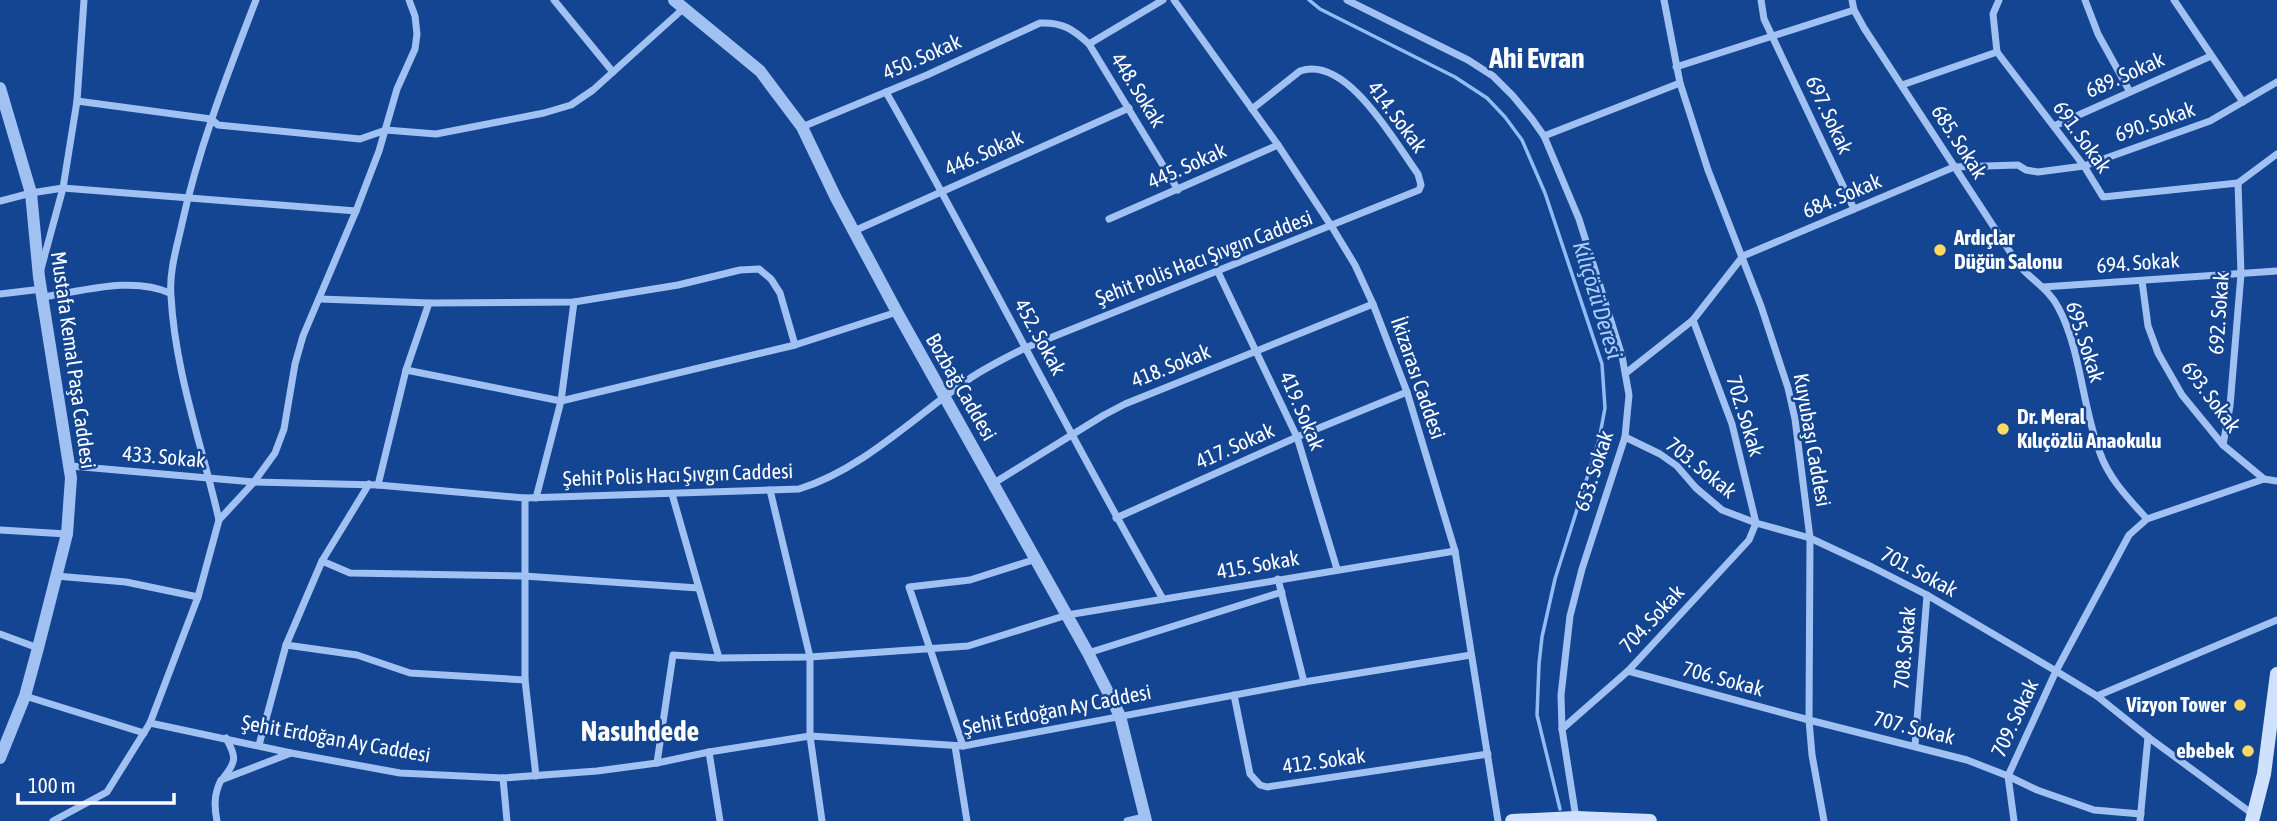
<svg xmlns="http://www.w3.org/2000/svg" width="2277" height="821" viewBox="0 0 2277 821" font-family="'Asap Condensed',sans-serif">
  <rect width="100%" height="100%" fill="#134592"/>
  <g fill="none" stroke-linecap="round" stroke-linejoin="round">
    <polyline stroke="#92bcf5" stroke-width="3.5" points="1309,0 1320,9 1455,77 1487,98 1505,117 1522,140 1545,193 1602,364 1605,408 1599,440 1555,579 1542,637 1539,664 1537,715 1560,809"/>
    <g stroke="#a0c1f2" stroke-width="7">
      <polyline points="554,0 613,72"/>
      <polyline points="1174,0 1278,145 1332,227 1355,265 1373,304 1407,392 1455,551 1498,821"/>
      <polyline points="1347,0 1468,60 1493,76 1513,96 1532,119 1544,136 1579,219 1622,356 1629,395 1625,437 1582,569 1570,616 1561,695 1562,729 1576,818"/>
      <polyline points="1664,0 1680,83 1708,170 1761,306 1788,388 1795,419 1810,538 1809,720 1812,755 1824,821"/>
      <polyline points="1761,0 1764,19 1854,209"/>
      <path d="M1852,0L1854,10L1864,28L2018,264C2030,279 2049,289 2058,307C2081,349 2082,407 2100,453C2109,479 2129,499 2147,519"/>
      <polyline points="2085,0 2098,34 2130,92"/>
      <polyline points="2174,0 2243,102"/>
      <polyline points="1089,44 1163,0"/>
      <polyline points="1997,52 2084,166 2103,197 2238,183 2277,154"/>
      <polyline points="1676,67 1854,10"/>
      <polyline points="1902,85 1997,52 1993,14 1999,0"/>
      <path d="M886,92C981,259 1067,432 1163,599"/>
      <polyline points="77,101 211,119 218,125 360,139 386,130 436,134 544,113 571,105 593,90 684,8"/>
      <polyline points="2054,126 2211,56"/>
      <path d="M802,127L927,75L1040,23C1062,22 1073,29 1089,44L1178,190"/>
      <polyline points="1544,136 1680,83"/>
      <polyline points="0,201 31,193 63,188 356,211"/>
      <polyline points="1109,219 1278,145"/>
      <polyline points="854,231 1129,108"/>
      <polyline points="41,269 63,188 77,101 84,0"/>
      <polyline points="1218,272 1297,437 1337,569"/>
      <polyline points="2142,281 2148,326 2158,353 2182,395 2223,445 2264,479"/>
      <polyline points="2043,287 2277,271"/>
      <polyline points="0,294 42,289"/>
      <path d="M43,297C84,291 132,276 170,293"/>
      <polyline points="320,299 429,303 574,302 678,285 740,270 759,269 771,279 780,293 795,345"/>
      <polyline points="1693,320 1732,424 1756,523"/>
      <polyline points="406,370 561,401 795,345 897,312"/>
      <polyline points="1626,373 1693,320 1743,256 1954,167 2018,165 2026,170 2038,172 2084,166 2210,121 2277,82"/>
      <polyline points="1625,437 1660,454 1677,466 1696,488 1722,510 1756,523 1810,538 1872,567 1927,595 2056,671 2097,696 2148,737 2254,815"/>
      <polyline points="2223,445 2230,406 2241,274 2238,183"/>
      <path d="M71,466L254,482L378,485L525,498L799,489C864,469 917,414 972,377C989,366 1007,357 1025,348L1419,190L1421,185L1418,174C1394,141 1347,55 1300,71L1252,109"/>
      <polyline points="994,483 1104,415 1125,404 1373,304"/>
      <polyline points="378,485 406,370 429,303"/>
      <polyline points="770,490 810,657 810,736 822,821"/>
      <polyline points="672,494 719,658"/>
      <polyline points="525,498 525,680 536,776"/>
      <polyline points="536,498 561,401 574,302"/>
      <polyline points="1116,518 1297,437 1407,392"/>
      <path d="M219,520C202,445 175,372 171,296C169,273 176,250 181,228C198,149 227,75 256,0"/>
      <polyline points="0,530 67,534"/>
      <polyline points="322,561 350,573 524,576 698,588"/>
      <polyline points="56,576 126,582 198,597"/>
      <polyline points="1278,579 1304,682"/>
      <polyline points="0,634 38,648"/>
      <polyline points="286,645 357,655 410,673 525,680"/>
      <polyline points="1088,653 1282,592"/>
      <polyline points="1628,671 1809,720 1967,760 2008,776 2037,790 2094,810 2141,814"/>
      <polyline points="1234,695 1250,774 1260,785 1267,787 1488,754"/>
      <polyline points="25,696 144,733"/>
      <polyline points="2097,696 2277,620"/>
      <polyline points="150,723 291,753 400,773 503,778 597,771 657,763 709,752 810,736 963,746 1304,682 1471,655"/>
      <polyline points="1562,729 1628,671 1749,540 1756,523"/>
      <polyline points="259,745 286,645 322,561 369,484"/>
      <polyline points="1915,745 1927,595"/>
      <polyline points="955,746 967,821"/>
      <polyline points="963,746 909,587 970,580 1036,559"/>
      <polyline points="709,752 720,821"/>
      <polyline points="657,763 673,655 719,658 810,657 968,646 1067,615 1455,551"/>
      <path d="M224,777C237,761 236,756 226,738"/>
      <polyline points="503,778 507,821"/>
      <polyline points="53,821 107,792 150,723 198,597 219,520 254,482 275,453 284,429 295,364 303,336 356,211 379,151 397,89 415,49 417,34 415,16 409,0"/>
      <path d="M217,821C214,806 214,794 221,780L291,753"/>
      <polyline points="1127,821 1144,817"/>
      <polyline points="2014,821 2008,776 2056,671 2129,535 2147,519 2264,479 2277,481"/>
      <polyline points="2140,821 2148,737"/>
    </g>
    <g stroke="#a0c1f2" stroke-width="12">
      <polyline points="674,0 760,71 802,127 836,198 897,312 1088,653 1120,716 1146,821"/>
      <polyline points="0,88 31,193 39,277 71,478 67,534 38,648 25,696 0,758"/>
    </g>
    <g stroke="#cfe1fc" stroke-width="14">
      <polyline points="1512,821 1576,818 1650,821"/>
      <polyline points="2252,821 2264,774 2277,674"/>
    </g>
  </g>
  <g fill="#ffd961" stroke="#134592" stroke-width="2.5">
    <circle cx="1940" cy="250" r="7"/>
    <circle cx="2003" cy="429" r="7"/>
    <circle cx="2240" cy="705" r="7"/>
    <circle cx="2248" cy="751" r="7"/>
  </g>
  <g text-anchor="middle" stroke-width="5" stroke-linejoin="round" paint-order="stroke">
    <g font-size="21" fill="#fff" stroke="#134592">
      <text transform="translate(922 57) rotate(-24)" y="7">450. Sokak</text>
      <text transform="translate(2125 75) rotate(-24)" y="7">689. Sokak</text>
      <text transform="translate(1138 90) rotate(58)" y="7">448. Sokak</text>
      <text transform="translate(1829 115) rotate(65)" y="7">697. Sokak</text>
      <text transform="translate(1397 117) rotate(53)" y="7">414. Sokak</text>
      <text transform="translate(2155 122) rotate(-19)" y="7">690. Sokak</text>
      <text transform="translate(2082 137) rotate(54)" y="7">691. Sokak</text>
      <text transform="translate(1959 142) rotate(57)" y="7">685. Sokak</text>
      <text transform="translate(984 153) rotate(-24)" y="7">446. Sokak</text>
      <text transform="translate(1187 166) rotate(-24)" y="7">445. Sokak</text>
      <text transform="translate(1842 196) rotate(-23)" y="7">684. Sokak</text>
      <text transform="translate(1204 258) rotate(-21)" y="7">Şehit Polis Hacı Şıvgın Caddesi</text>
      <text transform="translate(2138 263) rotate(-4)" y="7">694. Sokak</text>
      <text transform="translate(2219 313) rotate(-86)" y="7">692. Sokak</text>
      <text transform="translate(1040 337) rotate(61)" y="7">452. Sokak</text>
      <text transform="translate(2085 342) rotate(72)" y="7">695. Sokak</text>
      <text transform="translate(73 360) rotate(82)" y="7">Mustafa Kemal Paşa Caddesi</text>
      <text transform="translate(1171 366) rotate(-22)" y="7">418. Sokak</text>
      <text transform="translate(1418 378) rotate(71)" y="7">İkizarası Caddesi</text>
      <text transform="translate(961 387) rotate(60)" y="7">Bozbağ Caddesi</text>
      <text transform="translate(2211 397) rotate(53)" y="7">693. Sokak</text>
      <text transform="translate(1302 411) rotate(67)" y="7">419. Sokak</text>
      <text transform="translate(1745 416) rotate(73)" y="7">702. Sokak</text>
      <text transform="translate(1812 440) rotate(80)" y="7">Kuyubaşı Caddesi</text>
      <text transform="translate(1235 446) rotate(-24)" y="7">417. Sokak</text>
      <text transform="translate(164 457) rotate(5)" y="7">433. Sokak</text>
      <text transform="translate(1701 468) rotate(39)" y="7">703. Sokak</text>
      <text transform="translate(1594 471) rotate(-72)" y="7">653. Sokak</text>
      <text transform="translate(678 475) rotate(-2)" y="7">Şehit Polis Hacı Şıvgın Caddesi</text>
      <text transform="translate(1258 565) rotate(-10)" y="7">415. Sokak</text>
      <text transform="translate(1919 572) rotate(28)" y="7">701. Sokak</text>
      <text transform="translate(1652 619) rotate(-47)" y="7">704. Sokak</text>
      <text transform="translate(1905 648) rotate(-85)" y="7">708. Sokak</text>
      <text transform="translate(1723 679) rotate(15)" y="7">706. Sokak</text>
      <text transform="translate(1057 710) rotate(-11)" y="7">Şehit Erdoğan Ay Caddesi</text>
      <text transform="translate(2015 718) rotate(-65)" y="7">709. Sokak</text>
      <text transform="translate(1914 728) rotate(14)" y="7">707. Sokak</text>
      <text transform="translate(336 739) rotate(10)" y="7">Şehit Erdoğan Ay Caddesi</text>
      <text transform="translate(1324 761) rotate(-8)" y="7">412. Sokak</text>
    </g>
    <g font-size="21" font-weight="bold" fill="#fff" stroke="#134592" text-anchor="start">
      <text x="1954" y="245">Ardıçlar<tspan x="1954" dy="24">Düğün Salonu</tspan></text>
      <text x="2017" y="424">Dr. Meral<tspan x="2017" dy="24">Kılıçözlü Anaokulu</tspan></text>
      <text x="2226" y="712" text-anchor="end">Vizyon Tower</text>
      <text x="2234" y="758" text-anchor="end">ebebek</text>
    </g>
    <g font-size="23" font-style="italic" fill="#acccf9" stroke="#134592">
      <text transform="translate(1598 300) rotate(73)" y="8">Kılıçözü Deresi</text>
    </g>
    <g font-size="28" font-weight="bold" fill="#fff" stroke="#134592">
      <text x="1537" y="68">Ahi Evran</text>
      <text x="640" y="741">Nasuhdede</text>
    </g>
  </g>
  <path d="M18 793v10h156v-10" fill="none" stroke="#ffffff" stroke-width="3.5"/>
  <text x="28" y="793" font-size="21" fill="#ffffff" stroke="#134592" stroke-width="5" paint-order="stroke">100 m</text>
</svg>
